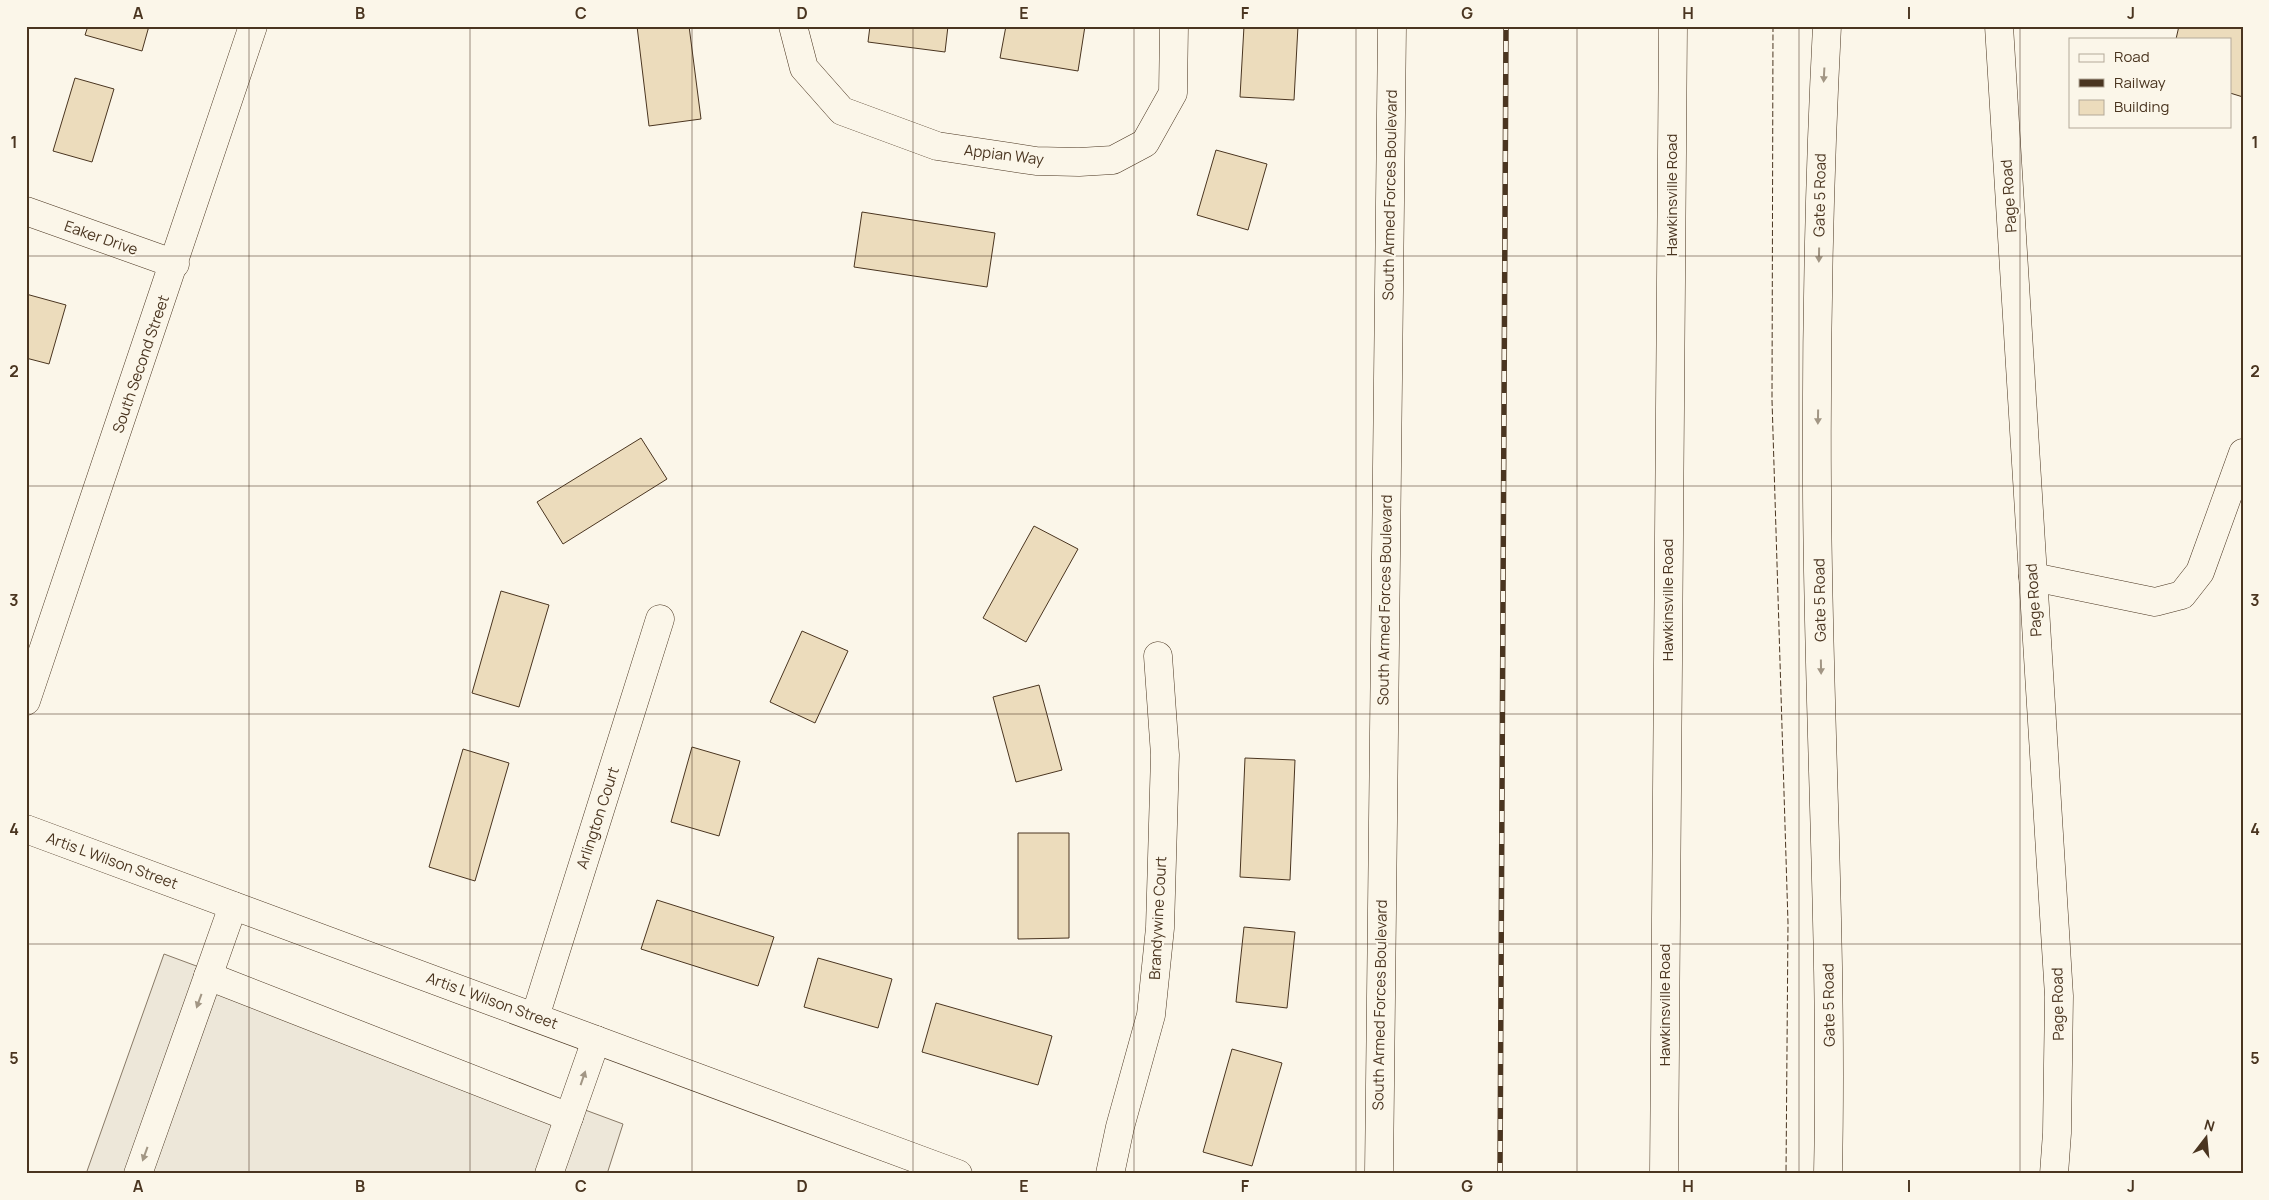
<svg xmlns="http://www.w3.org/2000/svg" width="2269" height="1200" viewBox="0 0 2269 1200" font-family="Manrope,sans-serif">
  <rect width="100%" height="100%" fill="#fbf6e9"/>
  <polygon fill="#ede7d9" stroke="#887966" points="164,954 623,1124 607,1174 86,1174"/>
  <g fill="#ecdcbc" stroke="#4a3520">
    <polygon points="88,26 149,26 142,51 85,35"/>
    <polygon points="637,26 689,26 701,119 649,126"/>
    <polygon points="870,26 948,26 945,52 868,42"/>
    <polygon points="1006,26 1085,26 1078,71 1000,58"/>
    <polygon points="1244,26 1298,26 1294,100 1240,97"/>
    <polygon points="2179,26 2243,26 2243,97 2230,93 2230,39 2176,39"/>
    <polygon points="75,78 114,89 92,162 53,151"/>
    <polygon points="1216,150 1267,164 1248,230 1197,215"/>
    <polygon points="862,212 995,233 987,287 854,267"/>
    <polygon points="26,294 66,305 49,364 26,358"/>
    <polygon points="641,438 667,479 563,544 537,502"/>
    <polygon points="1034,526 1078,549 1026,642 983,618"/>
    <polygon points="501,591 549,605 519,707 472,693"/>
    <polygon points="802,631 848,651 815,723 770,702"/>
    <polygon points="1039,685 1062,770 1016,782 993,697"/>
    <polygon points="692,747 740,761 719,836 671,822"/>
    <polygon points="463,749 509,763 475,881 429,867"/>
    <polygon points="1245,758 1295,760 1290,880 1240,877"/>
    <polygon points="1018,833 1069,833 1069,938 1018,939"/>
    <polygon points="657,900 774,937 758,986 641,949"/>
    <polygon points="1244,927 1295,932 1287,1008 1236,1002"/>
    <polygon points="818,958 892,979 878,1028 804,1007"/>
    <polygon points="936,1003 1052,1036 1038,1085 922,1052"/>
    <polygon points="1232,1049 1282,1063 1252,1166 1203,1152"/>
  </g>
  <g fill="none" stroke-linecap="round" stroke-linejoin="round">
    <defs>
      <g id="minor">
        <polyline points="793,26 804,68 842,111 937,146 1036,161 1079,162 1113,160 1145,143 1173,93 1174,26"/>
        <path d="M1827,26C1819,180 1816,334 1817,488C1818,716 1833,945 1828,1174"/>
        <polyline points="1999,26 2059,996 2057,1133 2054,1174"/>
        <polyline points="26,211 175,264"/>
        <polyline points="2033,577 2155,602 2182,595 2200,572 2243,453"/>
        <polyline points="26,701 253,26"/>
        <polyline points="26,829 958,1174"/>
        <polyline points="208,976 569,1117"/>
        <polyline points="535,1017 660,619"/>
        <polyline points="138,1174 233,906"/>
        <polyline points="549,1174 596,1040"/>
        <polyline points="1110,1174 1120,1127 1151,1015 1160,928 1165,755 1158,656"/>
        <polyline points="1379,1174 1392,26"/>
      </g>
      <polyline id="major" points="1664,1174 1673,26"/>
    </defs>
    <use href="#minor" stroke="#4a3520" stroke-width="29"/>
    <use href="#major" stroke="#4a3520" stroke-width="29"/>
    <use href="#minor" stroke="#fbf6e9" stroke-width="28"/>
    <use href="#major" stroke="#fbf6e9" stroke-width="28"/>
    <defs>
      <polyline id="rail" points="1500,1174 1506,26"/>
    </defs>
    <use href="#rail" stroke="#4a3520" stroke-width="5.5"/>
    <use href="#rail" stroke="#fbf6e9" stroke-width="4" stroke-dasharray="11" stroke-linecap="butt"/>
    <polyline stroke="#4a3520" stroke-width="1" stroke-dasharray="6 2.5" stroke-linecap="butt" points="1773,26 1772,400 1788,923 1786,1174"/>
  </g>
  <defs><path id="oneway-solid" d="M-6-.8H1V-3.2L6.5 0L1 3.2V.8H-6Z" transform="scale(1.25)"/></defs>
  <g fill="#a29684">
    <use href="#oneway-solid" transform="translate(1824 75) rotate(93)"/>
    <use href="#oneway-solid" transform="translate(1819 255) rotate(91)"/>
    <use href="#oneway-solid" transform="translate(1818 417) rotate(91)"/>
    <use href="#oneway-solid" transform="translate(1821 667) rotate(89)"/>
    <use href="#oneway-solid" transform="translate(199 1001) rotate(110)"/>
    <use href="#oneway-solid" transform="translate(583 1078) rotate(-71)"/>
    <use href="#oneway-solid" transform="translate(145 1154) rotate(110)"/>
  </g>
  <path fill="none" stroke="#4a3520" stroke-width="1" stroke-opacity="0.55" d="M249,26V1174M470,26V1174M692,26V1174M913,26V1174M1134,26V1174M1356,26V1174M1577,26V1174M1799,26V1174M2020,26V1174M26,256H2243M26,486H2243M26,714H2243M26,944H2243"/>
  <g text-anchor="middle" stroke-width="4" stroke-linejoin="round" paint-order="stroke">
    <g font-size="15" fill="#4a3520" stroke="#fbf6e9">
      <text transform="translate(1004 155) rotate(7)" y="5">Appian Way</text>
      <text transform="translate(1390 195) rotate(-89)" y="5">South Armed Forces Boulevard</text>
      <text transform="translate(1672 195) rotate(-90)" y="5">Hawkinsville Road</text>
      <text transform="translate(1820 195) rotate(-89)" y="5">Gate 5 Road</text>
      <text transform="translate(2009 196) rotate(-94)" y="5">Page Road</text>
      <text transform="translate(101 238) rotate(19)" y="5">Eaker Drive</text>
      <text transform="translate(141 364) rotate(-71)" y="5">South Second Street</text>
      <text transform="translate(1385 600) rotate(-89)" y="5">South Armed Forces Boulevard</text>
      <text transform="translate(1668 600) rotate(-90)" y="5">Hawkinsville Road</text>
      <text transform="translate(1820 600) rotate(-91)" y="5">Gate 5 Road</text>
      <text transform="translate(2034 600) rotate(-94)" y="5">Page Road</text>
      <text transform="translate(598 818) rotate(-72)" y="5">Arlington Court</text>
      <text transform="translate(112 861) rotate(20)" y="5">Artis L Wilson Street</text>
      <text transform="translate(1158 918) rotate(-87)" y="5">Brandywine Court</text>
      <text transform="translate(492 1001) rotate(20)" y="5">Artis L Wilson Street</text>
      <text transform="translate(2058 1004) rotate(-91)" y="5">Page Road</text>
      <text transform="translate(1380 1005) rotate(-89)" y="5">South Armed Forces Boulevard</text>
      <text transform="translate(1665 1005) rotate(-90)" y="5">Hawkinsville Road</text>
      <text transform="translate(1829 1005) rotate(-91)" y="5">Gate 5 Road</text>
    </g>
  </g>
  <rect width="2269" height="1200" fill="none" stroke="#fbf6e9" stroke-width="55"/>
  <rect x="2069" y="38" width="162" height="90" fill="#fbf6e9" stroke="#b4a999"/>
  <rect x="2079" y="54" width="25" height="8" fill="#fbf6e9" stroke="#b4a999"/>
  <text x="2114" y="62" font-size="15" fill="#4a3520">Road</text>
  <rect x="2079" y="79" width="25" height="8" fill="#4a3520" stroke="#b4a999"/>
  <text x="2114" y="88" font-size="15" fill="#4a3520">Railway</text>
  <rect x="2079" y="100" width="25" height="15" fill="#ecdcbc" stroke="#b4a999"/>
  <text x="2114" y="112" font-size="15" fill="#4a3520">Building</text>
  <g transform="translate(2206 1138) rotate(16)" stroke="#fbf6e9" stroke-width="4" paint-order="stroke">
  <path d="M0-4L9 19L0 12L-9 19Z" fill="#4a3520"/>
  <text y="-8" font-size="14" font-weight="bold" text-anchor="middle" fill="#4a3520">N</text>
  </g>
  <rect x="28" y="28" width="2214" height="1144" fill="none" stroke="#4a3520" stroke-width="2"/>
  <g font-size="16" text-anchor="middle" font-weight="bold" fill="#4a3520">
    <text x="138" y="19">A</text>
    <text x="360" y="19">B</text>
    <text x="581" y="19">C</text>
    <text x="802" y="19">D</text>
    <text x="1024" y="19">E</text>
    <text x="1245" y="19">F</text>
    <text x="1467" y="19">G</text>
    <text x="1688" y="19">H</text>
    <text x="1909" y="19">I</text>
    <text x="2131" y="19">J</text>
    <text x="14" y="148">1</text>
    <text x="2255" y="148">1</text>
    <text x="14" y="377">2</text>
    <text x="2255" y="377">2</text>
    <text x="14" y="606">3</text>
    <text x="2255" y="606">3</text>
    <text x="14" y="835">4</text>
    <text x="2255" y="835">4</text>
    <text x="14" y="1064">5</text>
    <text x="2255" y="1064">5</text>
    <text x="138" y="1192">A</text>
    <text x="360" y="1192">B</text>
    <text x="581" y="1192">C</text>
    <text x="802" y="1192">D</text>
    <text x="1024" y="1192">E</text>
    <text x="1245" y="1192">F</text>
    <text x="1467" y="1192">G</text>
    <text x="1688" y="1192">H</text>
    <text x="1909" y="1192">I</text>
    <text x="2131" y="1192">J</text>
  </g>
</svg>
